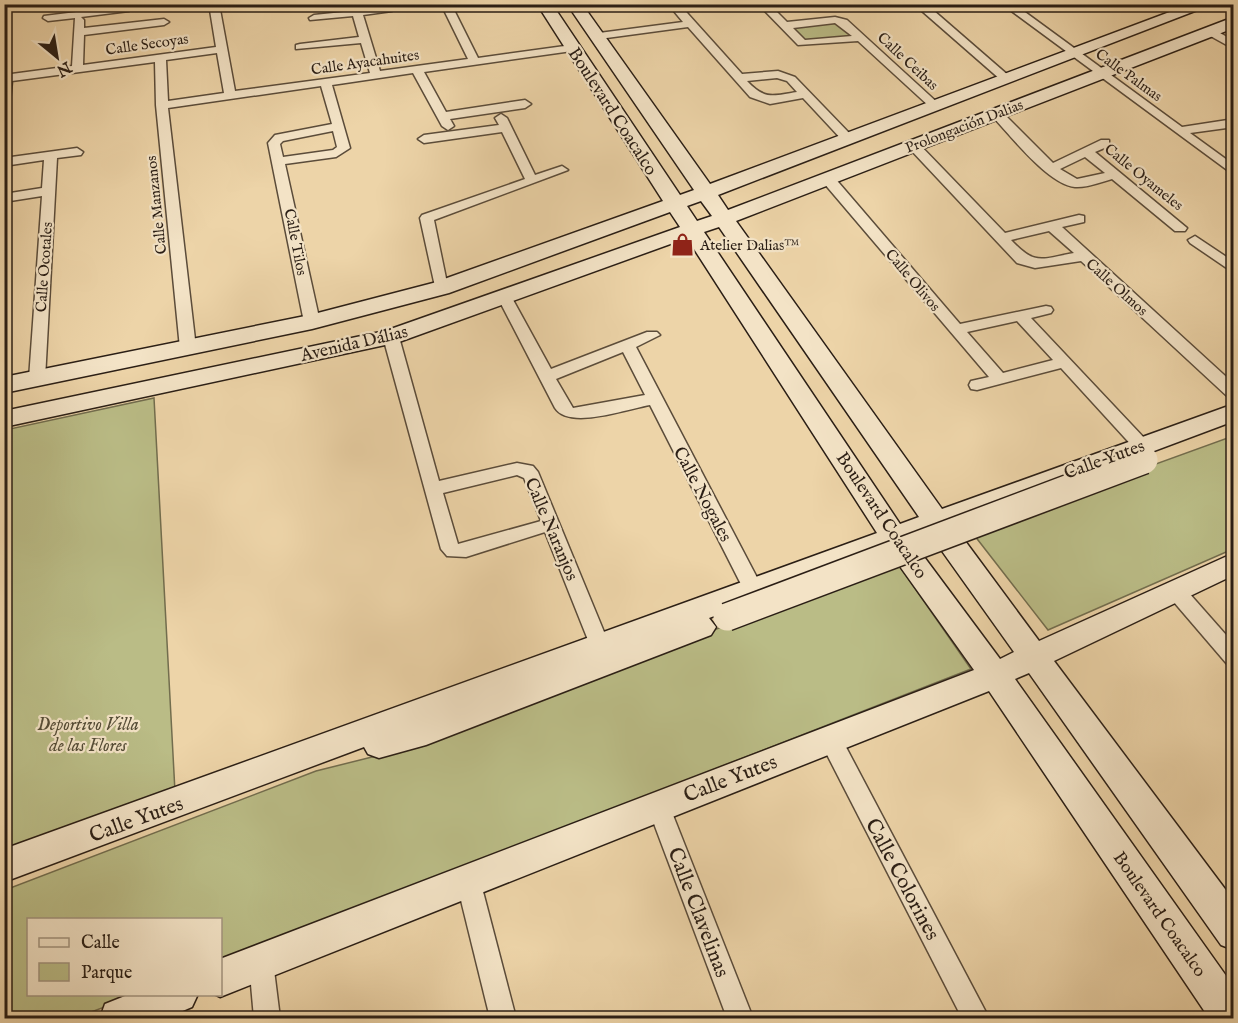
<svg xmlns="http://www.w3.org/2000/svg" width="1238" height="1023" viewBox="0 0 1238 1023" font-family="'IM FELL English',serif">
  <rect width="100%" height="100%" fill="#edd4a8"/>
  <filter id="stains"><feTurbulence type="fractalNoise" baseFrequency=".00333" numOctaves="4"/><feColorMatrix values="0 0 0 0 .2 0 0 0 0 .09 0 0 0 0 .02 0 0 0 .5 -.17"/></filter>
  <radialGradient id="worn" r=".72"><stop offset=".6" stop-color="#630" stop-opacity="0"/><stop offset="1" stop-color="#630" stop-opacity=".3"/></radialGradient>
  <g fill="#babc86" stroke="#726d4e" stroke-width="1.5">
    <polygon points="841,22 858,36 804,42 789,26"/>
    <polygon points="154,398 175,792 5,853 5,430"/>
    <polygon points="1233,436 1233,549 1048,630 971,531"/>
    <polygon points="896,561 971,669 221,962 220,920 28,920 28,994 137,995 75,1018 5,1018 5,890 316,771 392,752"/>
  </g>
  <g fill="none" stroke-linecap="round" stroke-linejoin="round">
    <defs>
      <g id="minor">
        <path d="M209,4H219L235,91L370,73L361,43L296,49V45L300,44L359,37L353,16L310,20L309,18L314,15L392,7V11L363,15L380,71L468,59L441,4H451L478,58L572,45L577,48L572,51L424,72L446,112L525,100L531,104L525,108L450,119L454,126L448,130L442,126L413,73L332,85L350,148L336,157L285,164L320,322L312,327L304,322L268,143L275,135L332,124L321,86L168,108L196,348L188,353L180,348L156,105L155,62L12,81L10,101L4,104V75L72,66L75,18L48,21L43,18L44,16L125,6L130,9L129,11L81,17L84,20V28L164,19L169,22L164,25L84,35L83,65L216,47ZM217,53L224,93L168,101L166,60ZM333,131L337,147L333,150L283,157L280,144L283,141Z"/>
        <path d="M668,4H679L742,74L778,71L795,77L852,136V142H844L803,98L770,104L750,97L688,27L599,39L594,36L599,33L683,22ZM777,78L787,81L797,92C773,96 765,100 747,81Z"/>
        <path d="M758,4H769L787,22L835,17L847,20L940,105L930,107L858,41L798,45ZM835,23L852,36L805,40L793,28Z"/>
        <polygon points="914,4 926,4 1009,76 1009,80 1001,80"/>
        <polygon points="1002,4 1014,4 1182,127 1234,119 1234,127 1190,133 1234,165 1234,175"/>
        <polygon points="4,21 9,22 9,26 4,27"/>
        <polygon points="1205,29 1213,29 1234,41 1234,49 1205,33"/>
        <path d="M993,111H1001L1053,163L1101,140H1109V146L1095,152L1187,228L1185,231H1175L1112,179C1101,182 1087,188 1075,187C1048,184 1011,136 993,117ZM1085,157L1105,173L1077,179L1060,169Z"/>
        <polygon points="501,114 507,118 535,175 562,166 568,170 434,220 448,288 441,292 436,291 420,218 422,215 525,179 502,132 424,143 418,139 424,135 499,125 495,118"/>
        <path d="M913,141L917,142L1005,233L1079,215L1084,216V222L1062,227L1234,384V398L1228,397L1081,261L1035,268L1017,263L909,148V142ZM1049,231L1074,253C1040,259 1036,266 1011,240Z"/>
        <polygon points="77,148 83,152 81,155 57,158 45,379 37,384 29,379 42,196 4,202 4,194 42,188 44,160 4,166 4,158"/>
        <path d="M828,175L833,176L960,324L1046,306L1051,307L1053,310L1051,313L1031,318L1147,441L1149,445L1147,449H1135L1061,368L977,390L971,389L969,385L971,381L989,377L823,182L822,179ZM1017,321L1053,360L1003,373L967,332Z"/>
        <polygon points="1195,236 1234,262 1234,273 1190,243 1188,240"/>
        <path d="M505,294L512,298L551,369L647,332H657L660,335L636,347L763,589L760,594L753,596L746,594L650,405C627,409 569,430 555,408L498,298ZM623,352L645,395L573,408L556,379Z"/>
        <path d="M391,332L399,337L439,481L517,463L533,466L538,472L609,644L606,650L599,652L592,650L545,532L466,557L447,556L441,549L383,337ZM517,475L524,478L541,521L458,544L443,493Z"/>
        <polygon points="1174,582 1181,584 1234,644 1234,666 1227,664 1167,594 1164,589 1167,584"/>
        <polygon points="830,730 838,732 989,1018 962,1018 819,739 822,732"/>
        <polygon points="658,795 666,798 669,805 753,1018 727,1018 647,805 650,798"/>
        <polygon points="468,869 476,872 480,880 516,1018 490,1018 456,880 460,872"/>
        <polygon points="261,950 270,953 273,962 280,1018 254,1018 249,962 252,953"/>
      </g>
      <g id="secondary">
        <path d="M537,4H552L680,195L694,190L567,4H582L710,184L1191,4H1213L718,195L728,210L1234,17V28L736,221L942,509L1234,404V421L954,526L1039,641L1234,553V575L1054,661L1234,901V950L1221,945L1029,673L1015,679L1234,987V1018H1209L989,691L220,997L214,994H220V959L974,670L889,551L709,618L716,627L711,635L426,745L379,758L368,754L364,747L4,882V849L877,533L687,238L399,342L4,427V411L385,331L680,227L670,212L449,293L312,329L4,393V377L310,315L433,283L663,201ZM701,201L712,216L697,221L687,206ZM719,227L919,517L900,524L704,232ZM931,535L932,537L1014,652L1000,659L913,542Z"/>
        <polygon points="130,994 198,994 192,1007 166,1018 100,1018 105,1004"/>
      </g>
    </defs>
    <use href="#minor" stroke="#5b4c3a" stroke-width="3"/>
    <use href="#secondary" stroke="#2a1e15" stroke-width="3"/>
    <use href="#minor" fill="#f3e3c6" fill-rule="evenodd"/>
    <use href="#secondary" fill="#f3e3c6" fill-rule="evenodd"/>
    <defs>
      <polyline id="secondary-bridge" points="727,617 1144,460"/>
    </defs>
    <use href="#secondary-bridge" stroke="#2a1e15" stroke-width="30" stroke-linecap="butt"/>
    <use href="#secondary-bridge" stroke="#f3e3c6" stroke-width="27"/>
  </g>
  <defs>
    <symbol id="shop-bare" viewBox="-9 -9 18 18"><path d="M-5-2.5h2.3a2.7 3.5 0 0 1 5.4 0H5L5.5 6h-11ZM-1.5-2.5h3a1.5 2.3 0 0 0-3 0Z" fill="#8f2418" stroke="#f3e3c6" stroke-width="2.5" paint-order="stroke"/></symbol>
  </defs>
  <g fill-rule="evenodd">
    <use href="#shop-bare" x="666" y="228" width="33" height="33"/>
  </g>
  <g text-anchor="middle" stroke-width="4.5" stroke-linejoin="round" paint-order="stroke">
    <g font-size="15" fill="#2a1e15" stroke="#f3e3c6">
      <text transform="translate(147 44) rotate(-8)" y="5">Calle Secoyas</text>
      <text transform="translate(908 61) rotate(43)" y="5">Calle Ceibas</text>
      <text transform="translate(365 62) rotate(-8)" y="5">Calle Ayacahuites</text>
      <text transform="translate(1129 75) rotate(36)" y="5">Calle Palmas</text>
      <text transform="translate(964 126) rotate(-21)" y="5">Prolongación Dalias</text>
      <text transform="translate(1144 177) rotate(39)" y="5">Calle Oyameles</text>
      <text transform="translate(156 205) rotate(-96)" y="5">Calle Manzanos</text>
      <text transform="translate(296 242) rotate(79)" y="5">Calle Tilos</text>
      <text transform="translate(44 267) rotate(-86)" y="5">Calle Ocotales</text>
      <text transform="translate(913 280) rotate(50)" y="5">Calle Olivos</text>
      <text transform="translate(1117 287) rotate(42)" y="5">Calle Olmos</text>
    </g>
    <g font-size="15" fill="#2a1e15" stroke="#f3e3c6" text-anchor="start">
      <text x="700" y="250">Atelier Dalias™</text>
    </g>
    <g font-size="18" fill="#2a1e15" stroke="#f3e3c6">
      <text transform="translate(613 111) rotate(57)" y="6">Boulevard Coacalco</text>
      <text transform="translate(354 343) rotate(-13)" y="6">Avenida Dálias</text>
      <text transform="translate(1104 459) rotate(-20)" y="6">Calle Yutes</text>
      <text transform="translate(703 494) rotate(62)" y="6">Calle Nogales</text>
      <text transform="translate(882 515) rotate(56)" y="6">Boulevard Coacalco</text>
      <text transform="translate(552 529) rotate(67)" y="6">Calle Naranjos</text>
      <text transform="translate(1160 914) rotate(55)" y="6">Boulevard Coacalco</text>
    </g>
    <g font-size="18" font-style="italic" fill="#554d37" stroke="#f3e3c6">
      <text x="88" y="730">Deportivo Villa<tspan x="88" dy="21">de las Flores</tspan></text>
    </g>
    <g font-size="21" fill="#2a1e15" stroke="#f3e3c6">
      <text transform="translate(730 778) rotate(-21)" y="7">Calle Yutes</text>
      <text transform="translate(136 819) rotate(-20)" y="7">Calle Yutes</text>
      <text transform="translate(903 879) rotate(62)" y="7">Calle Colorines</text>
      <text transform="translate(699 912) rotate(69)" y="7">Calle Clavelinas</text>
    </g>
  </g>
  <rect width="1238" height="1023" fill="none" stroke="#edd4a8" stroke-width="24"/>
  <rect x="6" y="6" width="1226" height="1011" fill="none" stroke="#2a1e15" stroke-width="3"/>
  <rect x="12" y="12" width="1214" height="999" fill="none" stroke="#2a1e15" stroke-width="1.5"/>
  <rect x="27" y="918" width="195" height="78" fill="#f3e3c6" stroke="#a3947f" stroke-width="1.5"/>
  <rect x="39" y="938" width="30" height="9" fill="#f3e3c6" stroke="#a3947f" stroke-width="1.5"/>
  <text x="81" y="948" font-size="18" fill="#2a1e15">Calle</text>
  <rect x="39" y="963" width="30" height="18" fill="#babc86" stroke="#a3947f" stroke-width="1.5"/>
  <text x="81" y="978" font-size="18" fill="#2a1e15">Parque</text>
  <g transform="translate(57 57) rotate(150)" stroke="#f3e3c6" stroke-width="4.5" paint-order="stroke">
  <path d="M0-4.5L10 22L0 15L-10 22Z" fill="#2a1e15"/>
  <text y="-9" font-size="16" font-weight="bold" text-anchor="middle" fill="#2a1e15">N</text>
  </g>
  <rect width="100%" height="100%" filter="url(#stains)"/>
  <rect width="100%" height="100%" fill="url(#worn)"/>
</svg>
